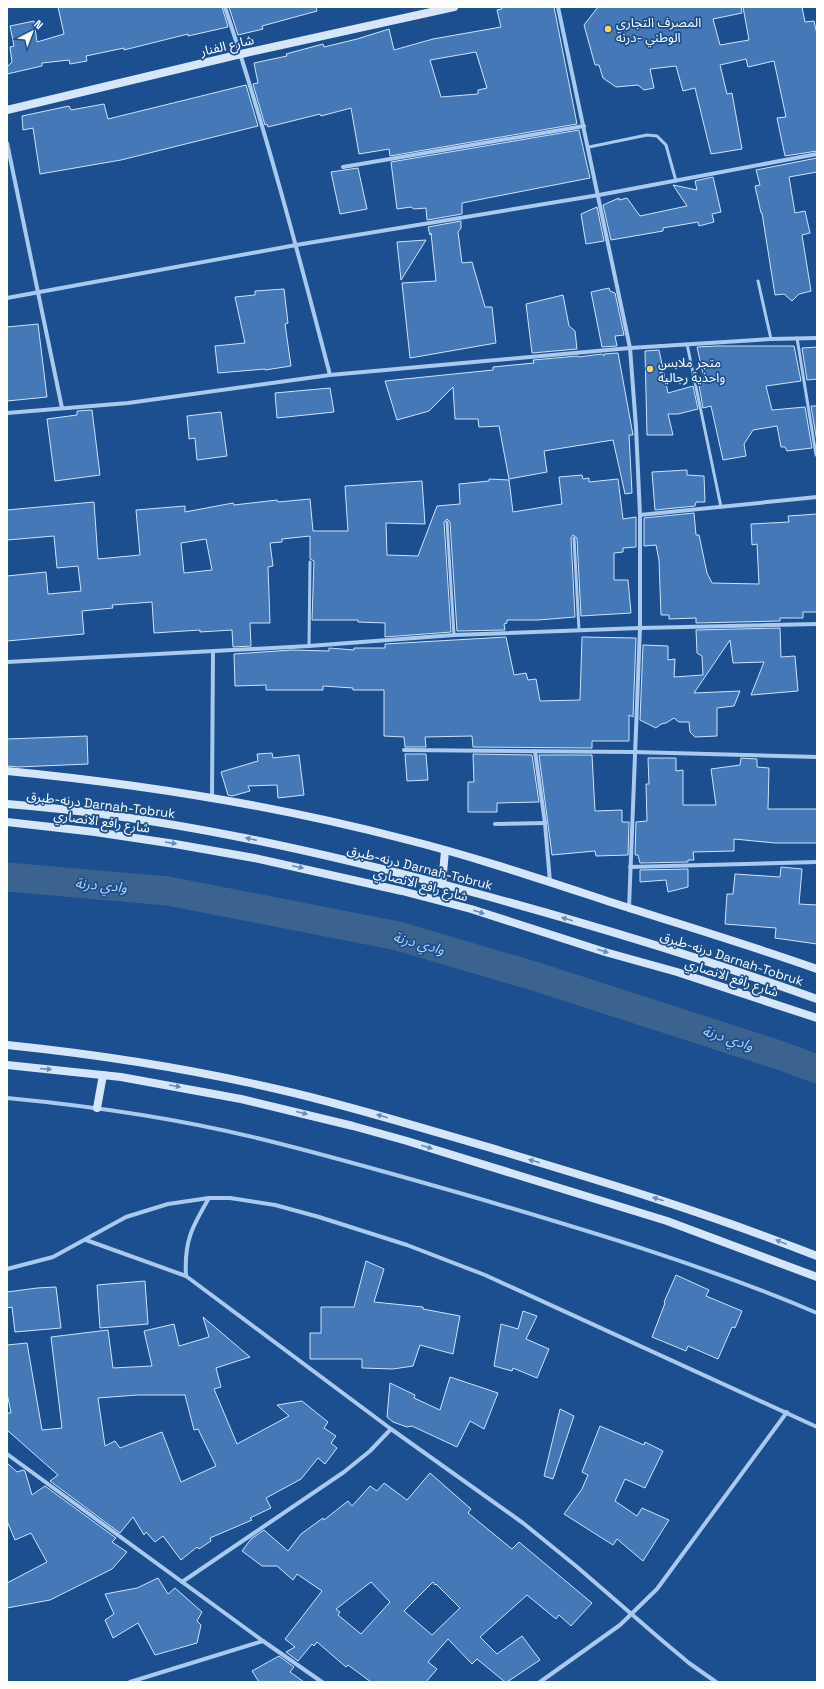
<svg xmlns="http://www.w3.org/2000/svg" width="824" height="1689" viewBox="0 0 824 1689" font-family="'Space Grotesk','Noto Sans Arabic',sans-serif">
  <rect width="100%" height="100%" fill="#1b4f8f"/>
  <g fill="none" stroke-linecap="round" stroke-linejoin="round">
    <polyline stroke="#3c6290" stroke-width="29" points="7,877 168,891 398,936 537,977 779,1055 817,1069"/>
  </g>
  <g fill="#4478b7" stroke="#cfe3fa" fill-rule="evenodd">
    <polygon points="58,7 222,7 228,27 188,36 188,34 124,50 124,48 86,56 87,61 70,64 69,60 42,63 42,66 7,74 7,67 12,62 10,47 14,46 10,26 34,21 37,42 64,34"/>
    <polygon points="229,7 316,7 317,11 262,26 263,29 238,35"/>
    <path d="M501,7H554L577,124L390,156L389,149L359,154L351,108L321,116L320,114L268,127L267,124L265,125L253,84L258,83L254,63L287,56L286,54L323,44L324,47L357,39L389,29L394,50L433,39L501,27L497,10L502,9ZM476,52L487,88L478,90V94L441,97L430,60Z"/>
    <polygon points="598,7 741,7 742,13 713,19 720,45 749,40 743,7 802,7 805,22 814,21 817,34 817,151 785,156 777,118 786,117 774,61 748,67 746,59 720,65 727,94 732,93 742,149 711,154 695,88 683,91 676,66 650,69 654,88 644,90 638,85 616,87 603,78 599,65 595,65 584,25"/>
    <polygon points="246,85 258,126 121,160 40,174 33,128 23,130 22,116 69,106 71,110 104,104 108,119"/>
    <polygon points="579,130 590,178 462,203 462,214 427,220 426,208 414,209 411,207 397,209 391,162"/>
    <polygon points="817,158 817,172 789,177 795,213 805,211 810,233 802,235 811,291 799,294 792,301 784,294 775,295 762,213 761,213 755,186 760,185 756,170"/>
    <polygon points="358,168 367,209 340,214 331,172"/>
    <polygon points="713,177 721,212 712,214 714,222 699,226 698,222 663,228 663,231 611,240 603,205 619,198 619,200 627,198 640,216 687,206 673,185 697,190 695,181"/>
    <polygon points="597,207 604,241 586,244 581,214"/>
    <polygon points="461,221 461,228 458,232 462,263 472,262 485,307 492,307 496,343 410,358 402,283 436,281 431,233 430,235 428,227"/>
    <polygon points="426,240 401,280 397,242"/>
    <polygon points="609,288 610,291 615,293 624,335 615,336 617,346 602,347 591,292"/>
    <polygon points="284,289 288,323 285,324 291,366 265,370 265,369 218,373 215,346 245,343 235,297 255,295 255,291"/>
    <polygon points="563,295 569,326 575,331 577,349 532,353 526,304"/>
    <polygon points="38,324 47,397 7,401 7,327"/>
    <polygon points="717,346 794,346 801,381 766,386 772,410 805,407 812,448 787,451 785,447 781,447 777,426 753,430 744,444 746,456 723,460 711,406 703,408 699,385 705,383 697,347"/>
    <polygon points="817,347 817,379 807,380 802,348"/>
    <polygon points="659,350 668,393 693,386 698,409 678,414 668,414 673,435 647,435 645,351"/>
    <polygon points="618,353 633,435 629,435 632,493 625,494 613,440 544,451 547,472 509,479 499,426 479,427 478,419 455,419 453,387 429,411 397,420 385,381 493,370 493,367 534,363 533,360 578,356 578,357 602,354 604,356 604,354"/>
    <polygon points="330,388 334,412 277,418 275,393"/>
    <polygon points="811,406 817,406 817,442"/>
    <polygon points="92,410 100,475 55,481 47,419 77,415 77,411"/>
    <polygon points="221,412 227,456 197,460 195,438 189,439 187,416"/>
    <polygon points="687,470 687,475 704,476 705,502 696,502 695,506 655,510 652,472"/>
    <path d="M582,475L583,479L589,478V482L618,479L623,519L636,517V547L623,548V552L614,553V580H628L631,613L581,616L577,538L573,535L571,538L575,617L538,620H507V623L504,624L505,630L457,631L450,522L447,519L444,522L451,632L385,637V623L358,622V620H312L314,561L310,559V536L282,539V542L270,543L273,566L268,567L270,623H250L251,646L233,647L232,630L200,632V630L154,633L152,602L112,605L113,608L82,611L84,634L7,641V576L46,572L48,594L81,591L78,566L57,568L54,536L7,540V510L94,502L98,559L140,555L136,510L185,506V512L233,503L234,505L277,500L278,502L310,499L313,531H348L345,486L422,481L425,524L386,523L387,555L418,556L437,506L460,504L459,484L489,481V479L509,480L513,512L562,504L559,477ZM206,539L212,570L184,573L181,543Z"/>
    <polygon points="694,513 696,535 699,535 707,573 712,583 759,584 757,544 752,545 751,524 789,522 788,516 817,514 817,612 803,612 803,618 780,618 780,621 696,623 696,618 669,619 669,615 661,615 659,560 656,545 644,546 644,518"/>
    <polygon points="780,628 781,657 795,656 798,691 751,695 764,662 733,663 730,640 694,693 740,691 734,706 717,708 717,736 695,737 690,732 689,722 679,722 674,718 666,723 661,724 656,728 640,720 643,645 668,646 668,660 675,659 674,677 703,675 702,656 697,653 696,630"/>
    <polygon points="506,637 514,675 526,673 528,680 536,679 540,701 580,700 582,637 636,638 633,717 629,715 629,741 592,741 592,748 473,747 472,736 425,737 426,747 405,747 404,737 384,736 384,690 353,690 353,688 323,686 323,690 266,690 266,685 235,686 234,654 292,650 329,651 329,648 354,650 354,648 385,648 385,644"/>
    <polygon points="87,736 88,764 18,767 7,766 7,739"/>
    <polygon points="272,753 273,758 299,755 304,795 278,798 277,785 248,786 250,791 232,796 228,795 221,772 258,761 257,754"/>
    <polygon points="405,754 426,754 428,780 407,781"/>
    <polygon points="473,754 532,755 539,802 497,803 497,812 468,812 468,782 474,782"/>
    <polygon points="539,755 592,755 595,811 622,810 622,822 629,822 628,855 596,856 595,851 552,855"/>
    <polygon points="648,758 676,758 676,771 683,770 683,805 716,805 711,769 740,765 741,758 757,759 757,767 769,768 768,809 817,809 817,843 775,843 734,839 734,851 693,852 694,860 688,860 688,862 640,863 638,855 635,855 636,822 647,821 646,784 649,784"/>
    <polygon points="781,867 802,869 799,904 817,905 817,944 775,938 776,928 725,924 727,894 733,894 735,874 780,877"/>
    <polygon points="688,869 688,887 668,892 666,880 640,882 640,870"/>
    <polygon points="366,1261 384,1269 374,1302 423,1307 423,1309 460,1316 453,1354 420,1345 413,1366 393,1369 362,1368 362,1359 310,1359 310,1333 321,1333 321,1307 354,1307"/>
    <polygon points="676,1275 709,1290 706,1296 742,1311 735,1328 732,1327 718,1359 688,1346 686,1351 652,1337 665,1303 664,1302"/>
    <polygon points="145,1281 148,1324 100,1328 97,1285"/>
    <polygon points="56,1287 61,1328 15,1332 12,1307 7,1308 7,1292 37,1288"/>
    <polygon points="523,1311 537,1316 526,1339 549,1349 537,1378 513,1368 512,1371 494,1366 501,1324 518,1329"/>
    <path d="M203,1317L250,1357L216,1368L221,1387L214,1389L237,1444L289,1416L277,1405L302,1401L328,1422L324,1428L336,1436L331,1443L337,1448L325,1464L318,1458L301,1479L266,1498L271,1508L250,1518L252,1520L210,1538L211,1541L199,1549L197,1547L181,1560L163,1536L155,1542L146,1532L144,1535L133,1517L120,1533L50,1481L58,1475L7,1430V1413H11L7,1393V1345L27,1343L42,1430L62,1428L51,1337L108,1330L113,1368L152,1366L144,1331L174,1324L179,1346L209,1337ZM137,1395H185L194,1430L198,1429L216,1466L181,1482L162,1432L120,1448L115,1441L105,1446L98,1398Z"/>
    <polygon points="450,1377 498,1393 484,1429 470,1421 457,1447 412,1426 407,1427 393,1422 387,1417 390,1383 415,1395 414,1398 440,1410"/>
    <polygon points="560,1409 574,1416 553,1479 544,1476"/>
    <polygon points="600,1426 644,1445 645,1442 663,1451 645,1488 625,1479 615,1501 637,1516 642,1508 669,1520 643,1561 617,1539 613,1545 564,1514 582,1489 588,1475 582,1472"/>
    <polygon points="7,1463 17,1472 23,1470 25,1471 32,1495 45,1486 116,1538 112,1542 127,1552 112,1569 50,1600 7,1608 7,1583 47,1562 31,1533 15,1540 7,1521"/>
    <path d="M430,1473L471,1509L468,1513L512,1549L519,1542L592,1603L571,1626L559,1615L556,1619L527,1595L480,1637L497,1654L522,1636L540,1660L507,1682H505L477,1659L472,1664L448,1639L428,1662L437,1669L426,1682H371L348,1665L346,1667L317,1642L314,1646L312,1644L298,1661L286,1652L295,1647L285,1639L322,1591L297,1574L293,1580L277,1566H262L242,1551L251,1539L264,1530L288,1551L301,1534L323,1518L324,1520L348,1501L352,1506L370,1486L377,1491L384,1483L407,1500ZM371,1582L390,1602L361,1634L338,1615L340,1612L336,1609ZM433,1582L435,1585L436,1584L460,1608L432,1635L404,1611Z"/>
    <polygon points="158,1578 168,1594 175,1588 202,1612 197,1621 201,1625 197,1643 155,1655 138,1623 113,1638 105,1620 114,1614 105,1594 137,1588"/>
    <polygon points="279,1656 294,1667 290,1672 304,1682 259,1682 252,1671"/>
  </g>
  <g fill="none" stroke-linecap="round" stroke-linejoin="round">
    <g stroke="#a9c9ee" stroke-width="3">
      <polyline points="589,147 647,135 657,136 666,145 676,181"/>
      <polyline points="758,281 771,339"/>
      <polyline points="797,338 816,455"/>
      <polyline points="687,344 721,507"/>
      <polyline points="447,522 454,635"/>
      <polyline points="574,538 579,630"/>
      <polyline points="309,646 310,562"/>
    </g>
    <g stroke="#a9c9ee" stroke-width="4">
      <path d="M225,7C265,128 298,252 330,375"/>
      <polyline points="558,7 630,348 636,427 640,515 640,628 629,908"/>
      <polyline points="7,143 62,408"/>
      <polyline points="343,167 584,126"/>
      <polyline points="7,298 296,245 599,195 817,154"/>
      <polyline points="7,413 128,403 330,375 630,348 771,339 817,338"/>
      <polyline points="640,515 817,497"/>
      <polyline points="7,662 309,646 454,635 640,628 817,624"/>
      <polyline points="404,750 634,752 817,757"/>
      <polyline points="535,751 545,823 550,882"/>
      <polyline points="212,797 213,651"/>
      <polyline points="495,824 545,823"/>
      <polyline points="630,867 817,862"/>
      <path d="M7,1098C91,1106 175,1118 257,1138C331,1156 404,1177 477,1198C592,1232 707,1266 817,1313"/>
      <polyline points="86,1240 186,1276 391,1429 523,1523 576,1566 658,1637 689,1663 716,1682"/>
      <polyline points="7,1269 53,1257 126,1217 168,1204 209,1198 230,1198 275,1205 319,1217 407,1245 485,1275 817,1427"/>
      <path d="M186,1276C184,1241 192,1227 209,1198"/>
      <polyline points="7,1454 263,1641 322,1682"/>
      <polyline points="182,1582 344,1472 370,1451 391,1429"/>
      <polyline points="130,1682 263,1641"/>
      <polyline points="540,1682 620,1625 657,1589 787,1412"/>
    </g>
    <g stroke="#d6e6fa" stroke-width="8">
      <polyline points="7,110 241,54 454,7"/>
      <path d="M7,771C141,784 274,805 404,839C480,858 555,884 629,908C692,928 755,947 817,969"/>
      <path d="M7,804C163,816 317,851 468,891C586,923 703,958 817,999"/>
      <polyline points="7,822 95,832 175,844 254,858 402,891 471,909 605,952 677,972 817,1018"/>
      <polyline points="442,884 445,851"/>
      <path d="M7,1045C104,1055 199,1070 294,1093C364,1110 432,1131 501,1151C608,1183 713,1215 817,1256"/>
      <polyline points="7,1065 121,1077 241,1099 353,1126 407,1141 667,1221 817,1277"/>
      <polyline points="97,1108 103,1075"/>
    </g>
  </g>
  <defs><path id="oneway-solid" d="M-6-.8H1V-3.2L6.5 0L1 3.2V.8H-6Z"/></defs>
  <g fill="#668bba">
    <use href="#oneway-solid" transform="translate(251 839) rotate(-167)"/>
    <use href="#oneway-solid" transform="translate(171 843) rotate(9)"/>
    <use href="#oneway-solid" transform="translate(298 867) rotate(12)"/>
    <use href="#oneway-solid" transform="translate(479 912) rotate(17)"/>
    <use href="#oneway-solid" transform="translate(567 919) rotate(-164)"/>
    <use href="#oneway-solid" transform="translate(603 951) rotate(18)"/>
    <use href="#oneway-solid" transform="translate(46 1069) rotate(5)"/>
    <use href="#oneway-solid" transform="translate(175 1086) rotate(10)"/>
    <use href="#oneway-solid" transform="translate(302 1113) rotate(14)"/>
    <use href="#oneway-solid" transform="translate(382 1116) rotate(-164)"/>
    <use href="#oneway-solid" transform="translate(427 1147) rotate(17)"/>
    <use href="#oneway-solid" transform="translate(534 1161) rotate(-164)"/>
    <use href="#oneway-solid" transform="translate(658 1199) rotate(-162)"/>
    <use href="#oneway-solid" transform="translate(781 1242) rotate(-158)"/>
  </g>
  <g fill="#ffd166" stroke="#1b4f8f" stroke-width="1.5">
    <circle cx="608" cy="29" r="4"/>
    <circle cx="650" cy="369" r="4"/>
  </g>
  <g text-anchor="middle" stroke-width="3.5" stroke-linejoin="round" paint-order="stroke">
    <g font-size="13" fill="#fff" stroke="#1b4f8f" text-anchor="start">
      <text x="616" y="27">المصرف التجاري<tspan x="616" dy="15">الوطني -درنة</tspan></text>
      <text x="658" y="367">متجر ملابس<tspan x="658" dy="15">واحذية رجالية</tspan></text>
    </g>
    <g font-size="13" fill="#fff" stroke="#1b4f8f">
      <text transform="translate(227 45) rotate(-13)" y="5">شارع الفنار</text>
      <text transform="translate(101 804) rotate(7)" y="5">درنه-طبرق Darnah-Tobruk</text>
      <text transform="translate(102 821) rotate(8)" y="5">شارع رافع الانصاري</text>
      <text transform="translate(420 867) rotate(14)" y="5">درنه-طبرق Darnah-Tobruk</text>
      <text transform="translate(421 884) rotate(15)" y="5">شارع رافع الانصاري</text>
      <text transform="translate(732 958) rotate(18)" y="5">درنه-طبرق Darnah-Tobruk</text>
      <text transform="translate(732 977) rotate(18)" y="5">شارع رافع الانصاري</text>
    </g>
    <g font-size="14" font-style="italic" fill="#b5d3f5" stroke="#1b4f8f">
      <text transform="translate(101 885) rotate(5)" y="5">وادي درنة</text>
      <text transform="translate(419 943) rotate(15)" y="5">وادي درنة</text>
      <text transform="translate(728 1038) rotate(18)" y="5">وادي درنة</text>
    </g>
  </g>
  <rect width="824" height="1689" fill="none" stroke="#ffffff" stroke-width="16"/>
  <g transform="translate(32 32) rotate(42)" stroke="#1b4f8f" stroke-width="3" paint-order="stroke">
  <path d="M0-3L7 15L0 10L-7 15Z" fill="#ffffff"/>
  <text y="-6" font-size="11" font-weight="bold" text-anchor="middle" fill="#ffffff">N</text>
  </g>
</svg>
